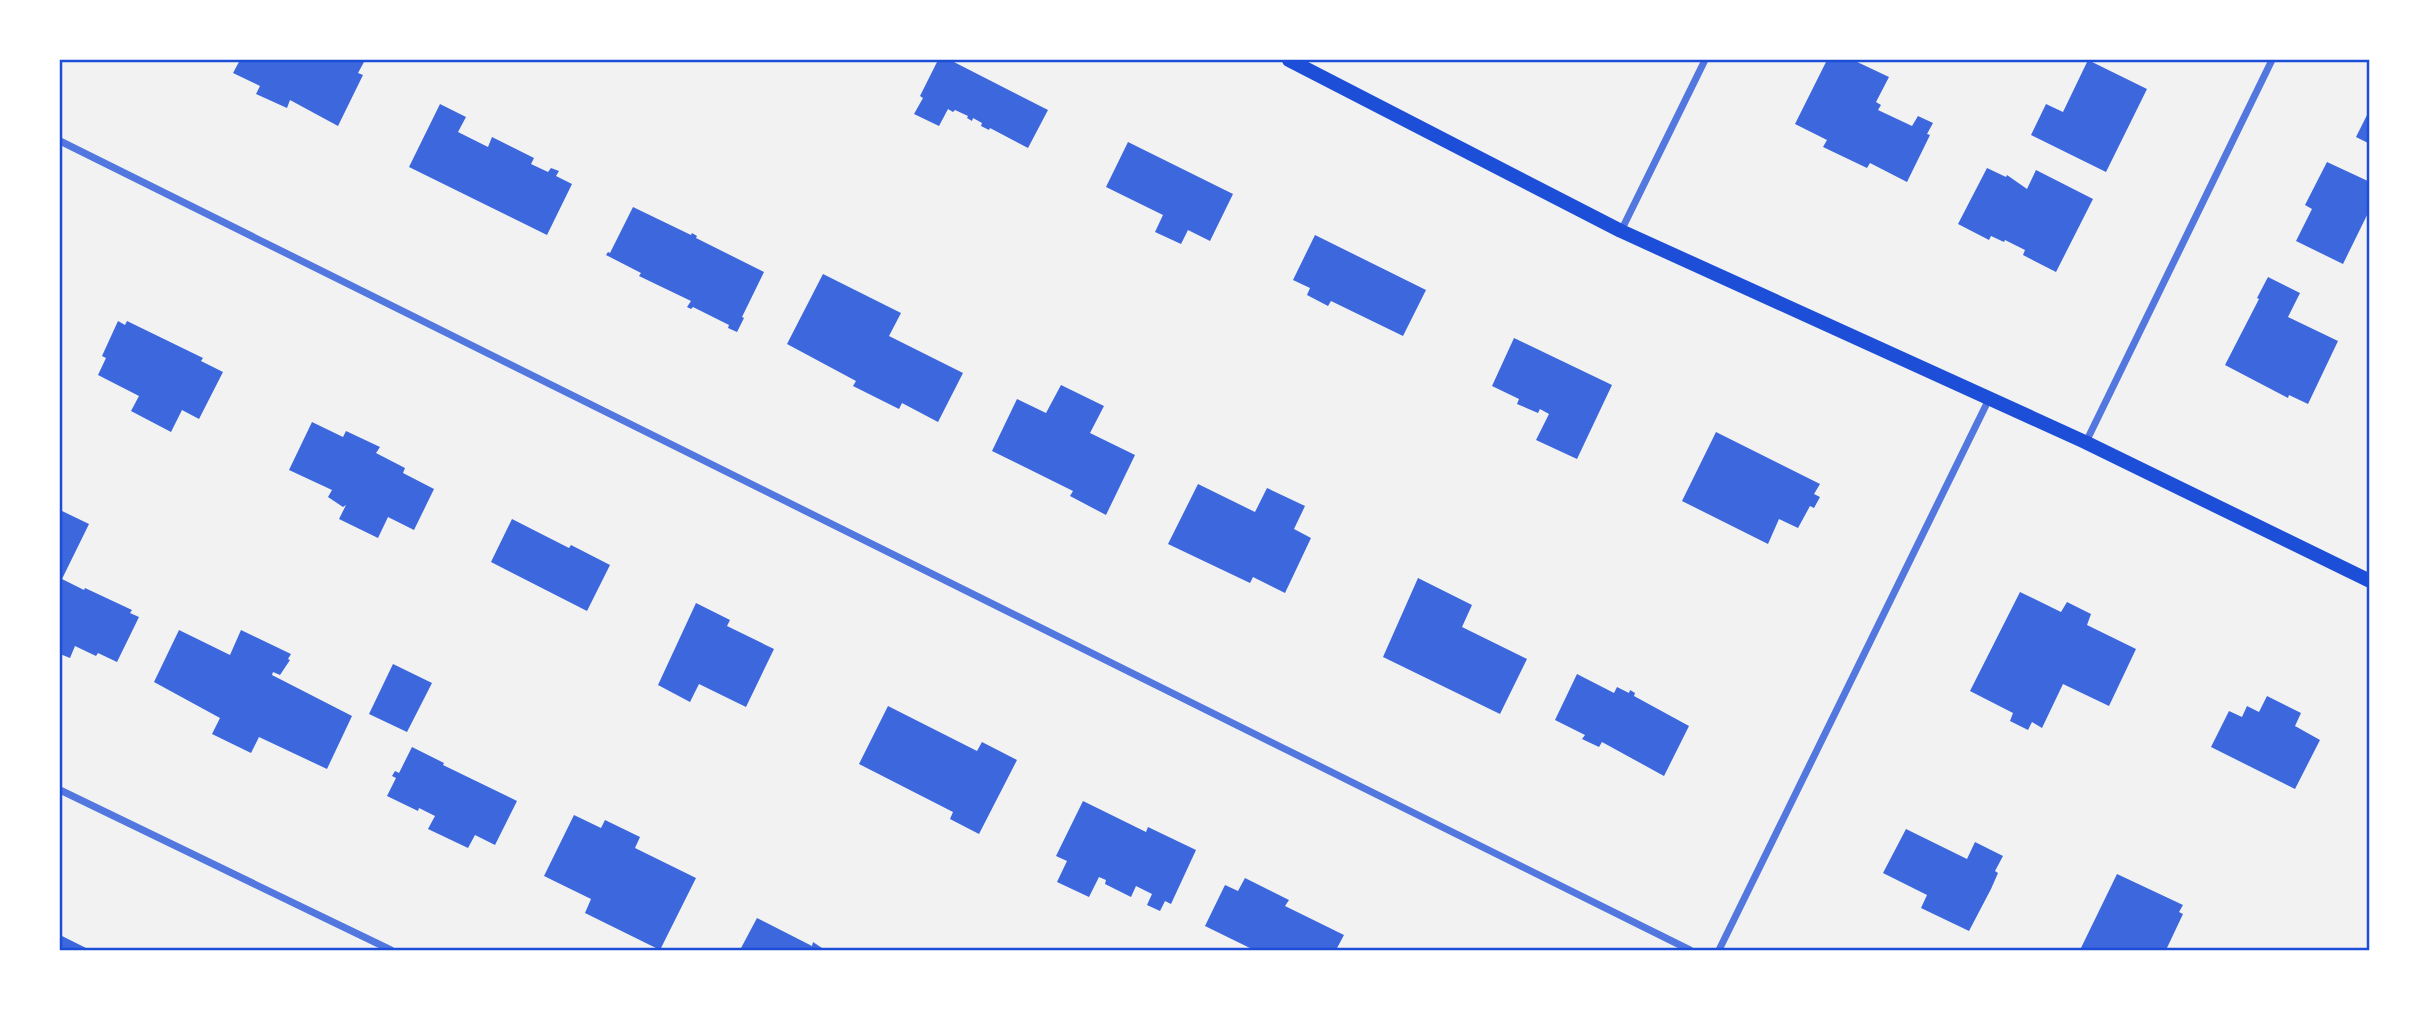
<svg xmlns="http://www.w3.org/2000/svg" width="2429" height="1010" viewBox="0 0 2429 1010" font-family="'Fira Sans Condensed',sans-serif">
  <rect width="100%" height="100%" fill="#f2f2f2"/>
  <g fill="#3d67dc">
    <polygon points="240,60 359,60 364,62 358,73 363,75 338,126 290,100 287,108 256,94 260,86 233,73"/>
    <polygon points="938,60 950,60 1048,110 1028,148 990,128 989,130 981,126 982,123 973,118 972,121 967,118 968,116 955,110 953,112 948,109 939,126 914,114 923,98 920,96"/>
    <polygon points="1827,60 1853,60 1889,77 1876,102 1881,105 1878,110 1912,126 1918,116 1933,123 1927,134 1930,135 1907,182 1870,163 1867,168 1823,147 1827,140 1795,124"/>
    <polygon points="2088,60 2147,89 2106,172 2031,135 2046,104 2063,112"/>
    <polygon points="440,104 466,117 458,132 488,147 492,137 534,158 531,164 548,172 551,168 559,171 556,176 572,184 547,235 409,167"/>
    <polygon points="2370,109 2370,144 2356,137"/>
    <polygon points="1128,142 1233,194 1210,241 1188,230 1181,244 1155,232 1163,215 1106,187"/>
    <polygon points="2327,162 2370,182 2370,209 2343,264 2296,241 2312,209 2305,205"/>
    <polygon points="1987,168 2006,177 2007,175 2027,189 2036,170 2093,199 2056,272 2023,255 2025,250 2005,240 2004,242 1991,236 1989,240 1958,224"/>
    <polygon points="633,207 691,235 692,233 697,236 696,238 764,272 742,317 744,318 737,332 728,328 729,325 693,307 691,309 687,307 691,301 639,276 641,273 606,255 608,252 610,253"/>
    <polygon points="1315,235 1426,290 1403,336 1331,301 1328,306 1307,295 1310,288 1293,280"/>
    <polygon points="823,274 901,313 889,336 963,373 938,422 902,403 899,409 853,386 856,381 787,344"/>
    <polygon points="2268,277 2300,293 2288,317 2338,341 2308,404 2289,395 2288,398 2225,365 2259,299 2257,298"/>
    <polygon points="118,321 125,325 127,321 203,358 201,361 223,372 199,419 182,410 171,432 131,411 139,396 98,375 106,358 102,356"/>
    <polygon points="1514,338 1612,385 1577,459 1536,440 1549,414 1540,409 1538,413 1517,404 1519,399 1492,386"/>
    <polygon points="1061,385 1104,406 1090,433 1135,455 1106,515 1070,496 1073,491 992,451 1017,399 1046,413"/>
    <polygon points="312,422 343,437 346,431 380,447 376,453 405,468 403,473 434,489 414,530 388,517 378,538 339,519 346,505 343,507 328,497 332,490 289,470"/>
    <polygon points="1716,432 1820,484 1814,494 1820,497 1814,508 1810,506 1798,528 1779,519 1768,544 1682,501"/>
    <polygon points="1198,484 1255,512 1267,488 1305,506 1294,529 1311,538 1285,593 1253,577 1250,583 1168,544"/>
    <polygon points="60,510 89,524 62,579 84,590 85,588 132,610 130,613 139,617 117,662 98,653 96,656 75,646 70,658 60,654"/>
    <polygon points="512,519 569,548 571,545 610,565 587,611 491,562"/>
    <polygon points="1418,578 1472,605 1462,627 1527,659 1500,714 1383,657"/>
    <polygon points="2020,592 2061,612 2067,602 2091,614 2087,625 2136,649 2109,706 2063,684 2042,728 2032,722 2028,730 2010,721 2013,713 1970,691"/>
    <polygon points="696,603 730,620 727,626 774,649 746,707 699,684 690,702 658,685"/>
    <polygon points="179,630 230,655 241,630 291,654 288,659 290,660 280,675 273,672 272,675 352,716 327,769 259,737 251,753 212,734 220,718 154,682"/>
    <polygon points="393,664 432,683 407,732 369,714"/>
    <polygon points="1577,674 1614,693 1617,687 1629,693 1630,690 1635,693 1634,696 1689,726 1664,776 1602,742 1599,747 1582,739 1585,735 1555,720"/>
    <polygon points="2267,696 2301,713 2295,726 2320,740 2295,789 2211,747 2229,711 2242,717 2247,706 2259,712"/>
    <polygon points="888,706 977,751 982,742 1017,760 979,834 950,819 953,812 859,764"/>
    <polygon points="412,747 444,763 443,765 517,801 495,845 475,835 468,848 428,829 435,816 419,808 418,811 387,796 396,778 392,776 395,771 399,773"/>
    <polygon points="1083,801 1146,832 1148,827 1196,850 1171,904 1165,901 1160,911 1147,905 1152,894 1136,886 1131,897 1105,884 1106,880 1099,877 1089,897 1057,882 1067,861 1056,856"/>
    <polygon points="574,815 601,828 605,820 640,837 635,848 696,878 660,950 585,913 591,899 544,876"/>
    <polygon points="1906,829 1967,859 1975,842 2003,856 1995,871 1998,873 1991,889 1969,931 1921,908 1927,895 1883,873"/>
    <polygon points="2117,874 2183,905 2179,912 2183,914 2166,950 2080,950"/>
    <polygon points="1245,878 1289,900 1285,906 1344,935 1336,950 1254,950 1205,926 1225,885 1238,891"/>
    <polygon points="757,918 812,946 813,942 825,950 740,950"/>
    <polygon points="60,935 90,950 60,950"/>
  </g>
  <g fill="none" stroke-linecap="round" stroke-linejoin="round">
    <g stroke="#5277de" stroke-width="7">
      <polyline points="60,141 1690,950"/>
      <polyline points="1621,231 1705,60"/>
      <polyline points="2086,442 2272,60"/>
      <polyline points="60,790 391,950"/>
      <polyline points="1719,950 1989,399"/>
    </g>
    <polyline stroke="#1d4ed8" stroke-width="14" points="1289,60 1621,231 2085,442 2370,581"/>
  </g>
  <rect width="2429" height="1010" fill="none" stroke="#ffffff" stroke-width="122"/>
  <rect x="61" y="61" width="2307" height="888" fill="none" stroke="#1d4ed8" stroke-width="2.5"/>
</svg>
